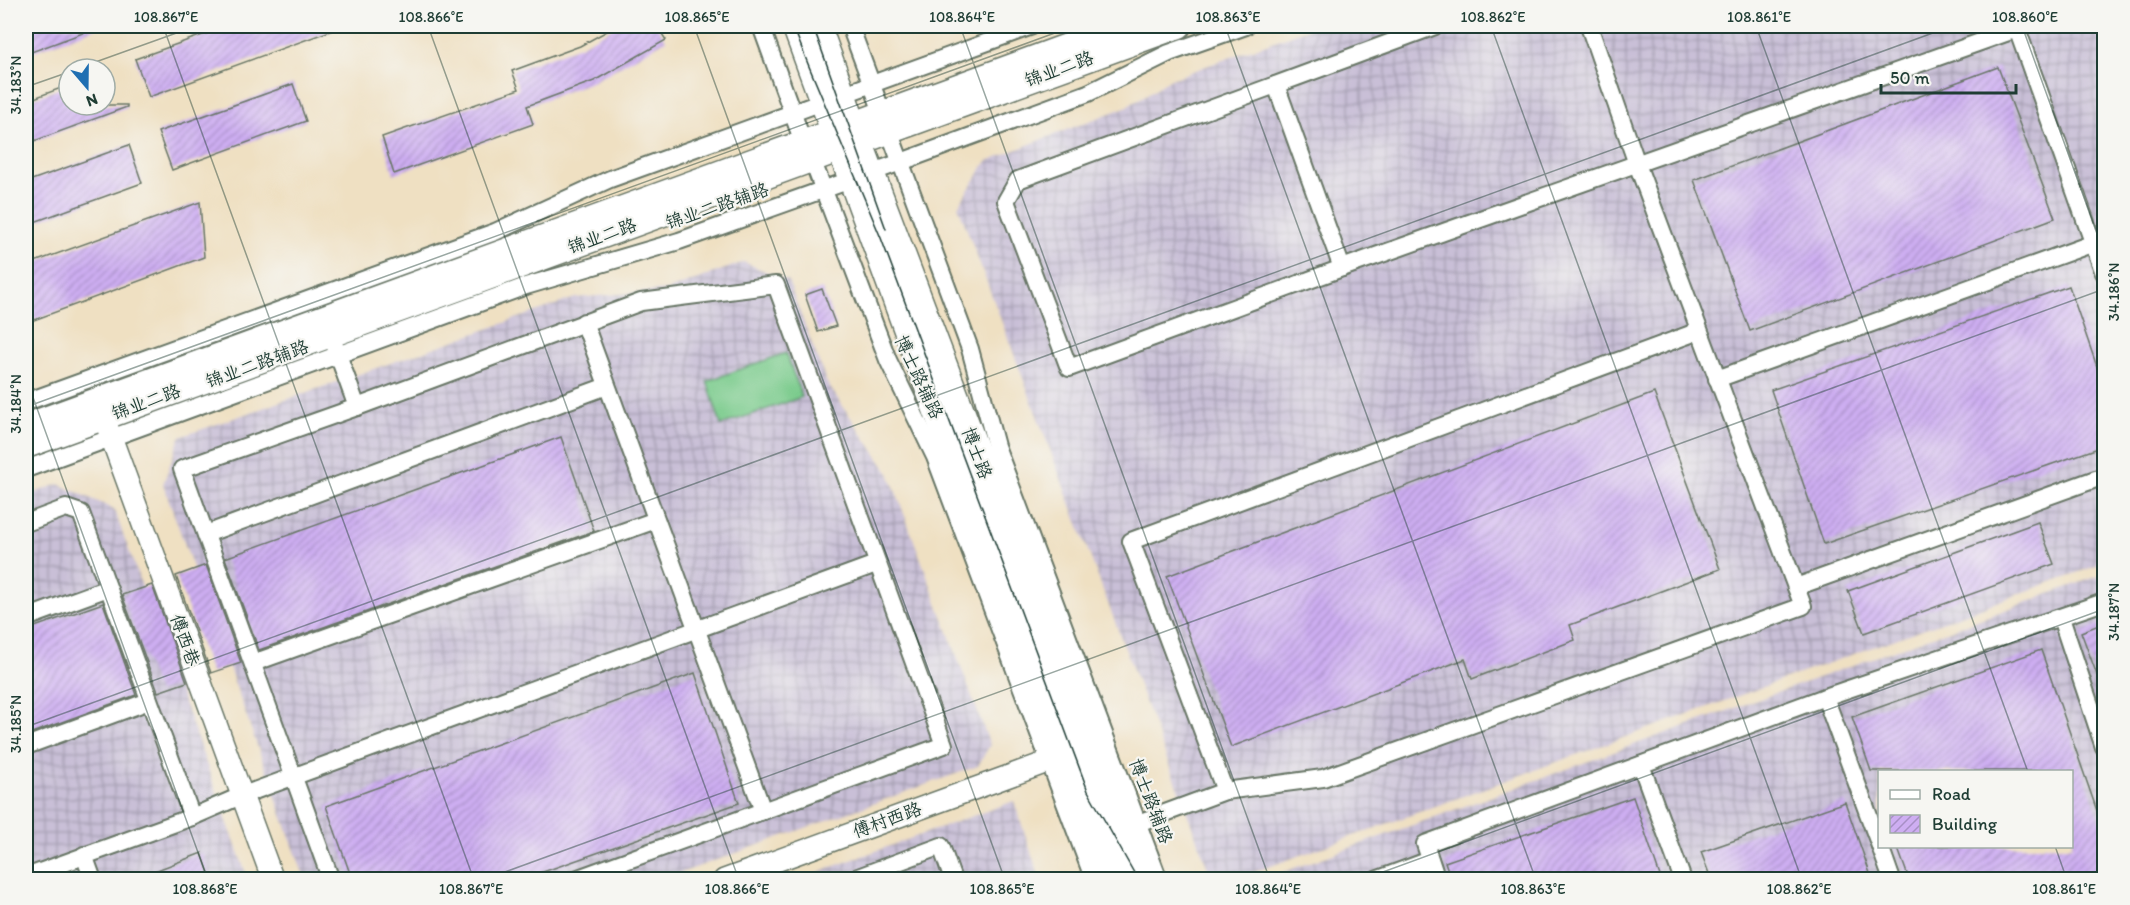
<svg xmlns="http://www.w3.org/2000/svg" width="2130" height="905" viewBox="0 0 2130 905" font-family="Itim,'LXGW WenKai TC',sans-serif">
  <defs>
    <pattern id="industrial-grid" width="8" height="8" patternUnits="userSpaceOnUse" patternTransform="scale(1.5)"><rect width="8" height="8" fill="#c9bfd7"/><path d="M0 4h8M4 0v8" fill="none" stroke="#a39caf"/></pattern>
    <pattern id="building-hatch" width="6" height="6" patternUnits="userSpaceOnUse" patternTransform="scale(1.5)"><rect width="6" height="6" fill="#ceaef2"/><path d="M-1 1l2-2M0 6l6-6M5 7l2-2" fill="none" stroke="#a78fc5"/></pattern>
  </defs>
  <rect width="100%" height="100%" fill="#f6f6f2"/>
  <filter id="ink" filterUnits="userSpaceOnUse"><feTurbulence type="fractalNoise" baseFrequency=".0167" numOctaves="2"/><feDisplacementMap in="SourceGraphic" scale="12" xChannelSelector="R" yChannelSelector="G"/><feConvolveMatrix kernelMatrix="1 2 1 2 8 2 1 2 1" color-interpolation-filters="sRGB"/></filter>
  <filter id="wash" filterUnits="userSpaceOnUse"><feTurbulence type="fractalNoise" baseFrequency=".008" numOctaves="4" result="noise"/><feDisplacementMap in="SourceGraphic" scale="24" xChannelSelector="R" yChannelSelector="G"/><feGaussianBlur stdDeviation="1.35" result="paint"/><feColorMatrix in="noise" values="0 0 0 0 0 0 0 0 0 0 0 0 0 0 0 0 0 1.4 0 .05"/><feComposite in="paint" operator="in"/></filter>
  <g filter="url(#wash)">
    <rect width="100%" height="100%" fill="#efe0c2"/>
    <g fill="url(#industrial-grid)" fill-rule="evenodd">
      <polygon points="1316,26 2104,26 2104,563 1235,879 1212,879 958,206 987,161 1128,106 1171,79"/>
      <polygon points="744,262 788,281 827,383 889,473 990,745 978,766 664,879 305,879 163,484 180,437 575,298 668,290"/>
      <polygon points="59,484 114,509 248,879 26,879 26,496"/>
      <path d="M2104,574V879H1264ZM1880,772H2072V846H1880Z"/>
      <polygon points="1014,801 1040,879 796,880"/>
    </g>
    <polygon fill="#7acb8c" stroke="#4c8460" stroke-width="1.5" points="786,353 802,397 721,425 707,381"/>
    <g id="blocks">
      <g fill="url(#building-hatch)">
        <polygon points="26,26 98,26 99,27 26,54"/>
        <polygon points="228,26 341,26 341,27 149,97 135,59"/>
        <polygon points="616,26 657,26 666,40 594,81 527,106 533,124 394,174 382,137 519,89 512,71 580,46"/>
        <polygon points="1998,67 2055,218 1750,331 1694,180"/>
        <polygon points="293,84 306,121 172,170 158,132"/>
        <polygon points="69,85 69,105 127,105 127,107 26,144 26,101"/>
        <polygon points="129,145 142,183 26,225 26,182"/>
        <polygon points="200,202 204,257 26,323 26,265"/>
        <polygon points="2069,286 2104,387 2104,446 1824,544 1771,390"/>
        <polygon points="822,289 836,326 818,332 805,295"/>
        <polygon points="1654,393 1720,569 1570,625 1575,640 1472,679 1465,659 1231,747 1167,576"/>
        <polygon points="561,437 594,531 259,650 225,558"/>
        <polygon points="2038,522 2054,564 1864,633 1848,591"/>
        <polygon points="206,565 241,663 211,673 176,576"/>
        <polygon points="152,585 187,682 158,692 122,595"/>
        <polygon points="103,603 136,695 26,735 26,630"/>
        <polygon points="2104,623 2104,691 2103,691 2081,632"/>
        <polygon points="2041,650 2104,831 2104,879 1909,879 1897,846 2072,846 2072,771 1871,771 1852,717"/>
        <polygon points="695,673 739,803 523,879 352,879 326,806"/>
        <polygon points="1633,797 1661,879 1451,879 1445,862"/>
        <polygon points="1845,802 1872,879 1711,879 1701,852"/>
        <polygon points="202,853 211,879 136,879 136,878"/>
      </g>
    </g>
  </g>
  <g filter="url(#ink)">
    <use href="#blocks" fill-opacity="0" stroke="#687666" stroke-width="1.5"/>
    <g fill="none" stroke-linecap="round" stroke-linejoin="round">
      <defs>
        <g id="minor">
          <polyline points="761,26 803,142 812,159 888,360 935,457 1094,880"/>
          <polyline points="850,26 970,349 996,446 1159,880"/>
          <polyline points="1435,26 1018,180 1006,201 1069,368 1342,268 2017,29"/>
          <polyline points="2016,26 2104,273"/>
          <polyline points="1276,85 1342,268"/>
          <polyline points="584,322 763,811"/>
          <polyline points="328,327 357,407 641,302 776,285 944,745 573,880"/>
          <polyline points="1717,379 2094,243"/>
          <polyline points="26,402 495,232 610,179 1032,26"/>
          <polyline points="26,469 526,286 679,241 901,162 1088,93 1169,53 1246,26"/>
          <polyline points="26,523 66,508 81,513 192,817"/>
          <polyline points="206,534 607,386"/>
          <polyline points="1796,587 2104,476"/>
          <polyline points="26,618 108,588"/>
          <polyline points="2061,618 2104,747"/>
          <polyline points="253,663 656,520"/>
          <polyline points="1825,697 1880,846"/>
          <polyline points="26,746 149,701"/>
          <polyline points="1641,765 1683,880"/>
          <polyline points="1225,791 1131,541 1699,331"/>
          <polyline points="1119,830 1225,791 1323,778 1803,606 1637,164 1589,26"/>
          <polyline points="1880,846 1892,880"/>
          <polyline points="84,855 93,880"/>
          <polyline points="26,877 192,817 243,795 876,564"/>
          <polyline points="331,880 182,469 357,407"/>
          <polyline points="850,880 941,846 953,880"/>
          <polyline points="1376,880 1430,860"/>
          <polyline points="1437,880 1425,844 1825,697 2104,602"/>
        </g>
        <g id="tertiary">
          <polyline points="99,404 273,880"/>
          <polyline points="724,880 1050,761"/>
        </g>
        <g id="secondary">
          <polyline points="26,426 1122,26"/>
          <polyline points="26,446 1179,26"/>
        </g>
        <g id="primary">
          <polyline points="796,26 1094,838 1114,880"/>
          <polyline points="817,26 859,142 1138,880"/>
        </g>
      </defs>
      <use href="#minor" stroke="#687666" stroke-width="20"/>
      <use href="#tertiary" stroke="#687666" stroke-width="24"/>
      <use href="#secondary" stroke="#687666" stroke-width="27"/>
      <use href="#primary" stroke="#687666" stroke-width="30"/>
      <use href="#minor" stroke="#fff" stroke-width="16"/>
      <use href="#tertiary" stroke="#fff" stroke-width="21"/>
      <use href="#secondary" stroke="#fff" stroke-width="24"/>
      <use href="#primary" stroke="#fff" stroke-width="27"/>
      <g stroke="#1f3d34" stroke-width="1.5">
        <polyline points="793,26 808,64 881,238 1088,791 1138,880"/>
        <polyline points="813,26 886,229"/>
      </g>
    </g>
  </g>
  <path fill="none" stroke="#1f3d34" stroke-width="1.5" stroke-opacity="0.45" d="M163,26L474,880M428,26L739,880M694,26L1005,880M960,26L1270,880M1225,26L1536,880M1491,26L1802,880M1756,26L2028,772M2022,26L2104,253M76,69L196,26M26,87L69,72M26,378L208,880M26,407L1074,26M26,727L1952,26M2055,846L2067,880M483,880L2104,289M1361,880L2104,609"/>
  <g text-anchor="middle" stroke-width="4.5" stroke-linejoin="round" paint-order="stroke">
    <g font-size="18" fill="#1f3d34" stroke="#f6f6f2">
      <text transform="translate(1059 69) rotate(-20)" y="6">锦业二路</text>
      <text transform="translate(717 206) rotate(-19)" y="6">锦业二路辅路</text>
      <text transform="translate(602 236) rotate(-20)" y="6">锦业二路</text>
      <text transform="translate(257 364) rotate(-20)" y="6">锦业二路辅路</text>
      <text transform="translate(919 377) rotate(65)" y="6">博士路辅路</text>
      <text transform="translate(146 402) rotate(-20)" y="6">锦业二路</text>
      <text transform="translate(977 453) rotate(69)" y="6">博士路</text>
      <text transform="translate(185 640) rotate(70)" y="6">傅西巷</text>
      <text transform="translate(1151 801) rotate(69)" y="6">博士路辅路</text>
      <text transform="translate(887 820) rotate(-20)" y="6">傅村西路</text>
    </g>
  </g>
  <rect width="2130" height="905" fill="none" stroke="#f6f6f2" stroke-width="66"/>
  <rect x="1878" y="770" width="195" height="78" fill="#f6f6f2" stroke="#a0aca6" stroke-width="1.5"/>
  <rect x="1890" y="790" width="30" height="9" fill="#ffffff" stroke="#a0aca6" stroke-width="1.5"/>
  <text x="1932" y="800" font-size="18" fill="#1f3d34">Road</text>
  <rect x="1890" y="815" width="30" height="18" fill="url(#building-hatch)" stroke="#a0aca6" stroke-width="1.5"/>
  <text x="1932" y="830" font-size="18" fill="#1f3d34">Building</text>
  <g transform="translate(87 87) rotate(160)"><circle r="28" fill="#f6f6f2" stroke="#a0aca6" stroke-width="1.5"/>
  <path d="M0-4.5L10 22L0 15L-10 22Z" fill="#1f6fb2"/>
  <text y="-9" font-size="16" font-weight="bold" text-anchor="middle" fill="#1f3d34">N</text>
  </g>
  <path d="M1881 84v9h135v-9" fill="none" stroke="#1f3d34" stroke-width="3"/>
  <text x="1890" y="84" font-size="18" fill="#1f3d34" stroke="#f6f6f2" stroke-width="4.5" paint-order="stroke">50 m</text>
  <rect x="33" y="33" width="2064" height="839" fill="none" stroke="#1f3d34" stroke-width="2"/>
  <g font-size="15" text-anchor="middle" fill="#1f3d34">
    <text x="166" y="22">108.867°E</text>
    <text x="431" y="22">108.866°E</text>
    <text x="697" y="22">108.865°E</text>
    <text x="962" y="22">108.864°E</text>
    <text x="1228" y="22">108.863°E</text>
    <text x="1493" y="22">108.862°E</text>
    <text x="1759" y="22">108.861°E</text>
    <text x="2025" y="22">108.860°E</text>
    <text transform="translate(16 85) rotate(-90)" y="5">34.183°N</text>
    <text transform="translate(2114 292) rotate(-90)" y="5">34.186°N</text>
    <text transform="translate(16 404) rotate(-90)" y="5">34.184°N</text>
    <text transform="translate(2114 612) rotate(-90)" y="5">34.187°N</text>
    <text transform="translate(16 724) rotate(-90)" y="5">34.185°N</text>
    <text x="205" y="894">108.868°E</text>
    <text x="471" y="894">108.867°E</text>
    <text x="737" y="894">108.866°E</text>
    <text x="1002" y="894">108.865°E</text>
    <text x="1268" y="894">108.864°E</text>
    <text x="1533" y="894">108.863°E</text>
    <text x="1799" y="894">108.862°E</text>
    <text x="2064" y="894">108.861°E</text>
  </g>
</svg>
